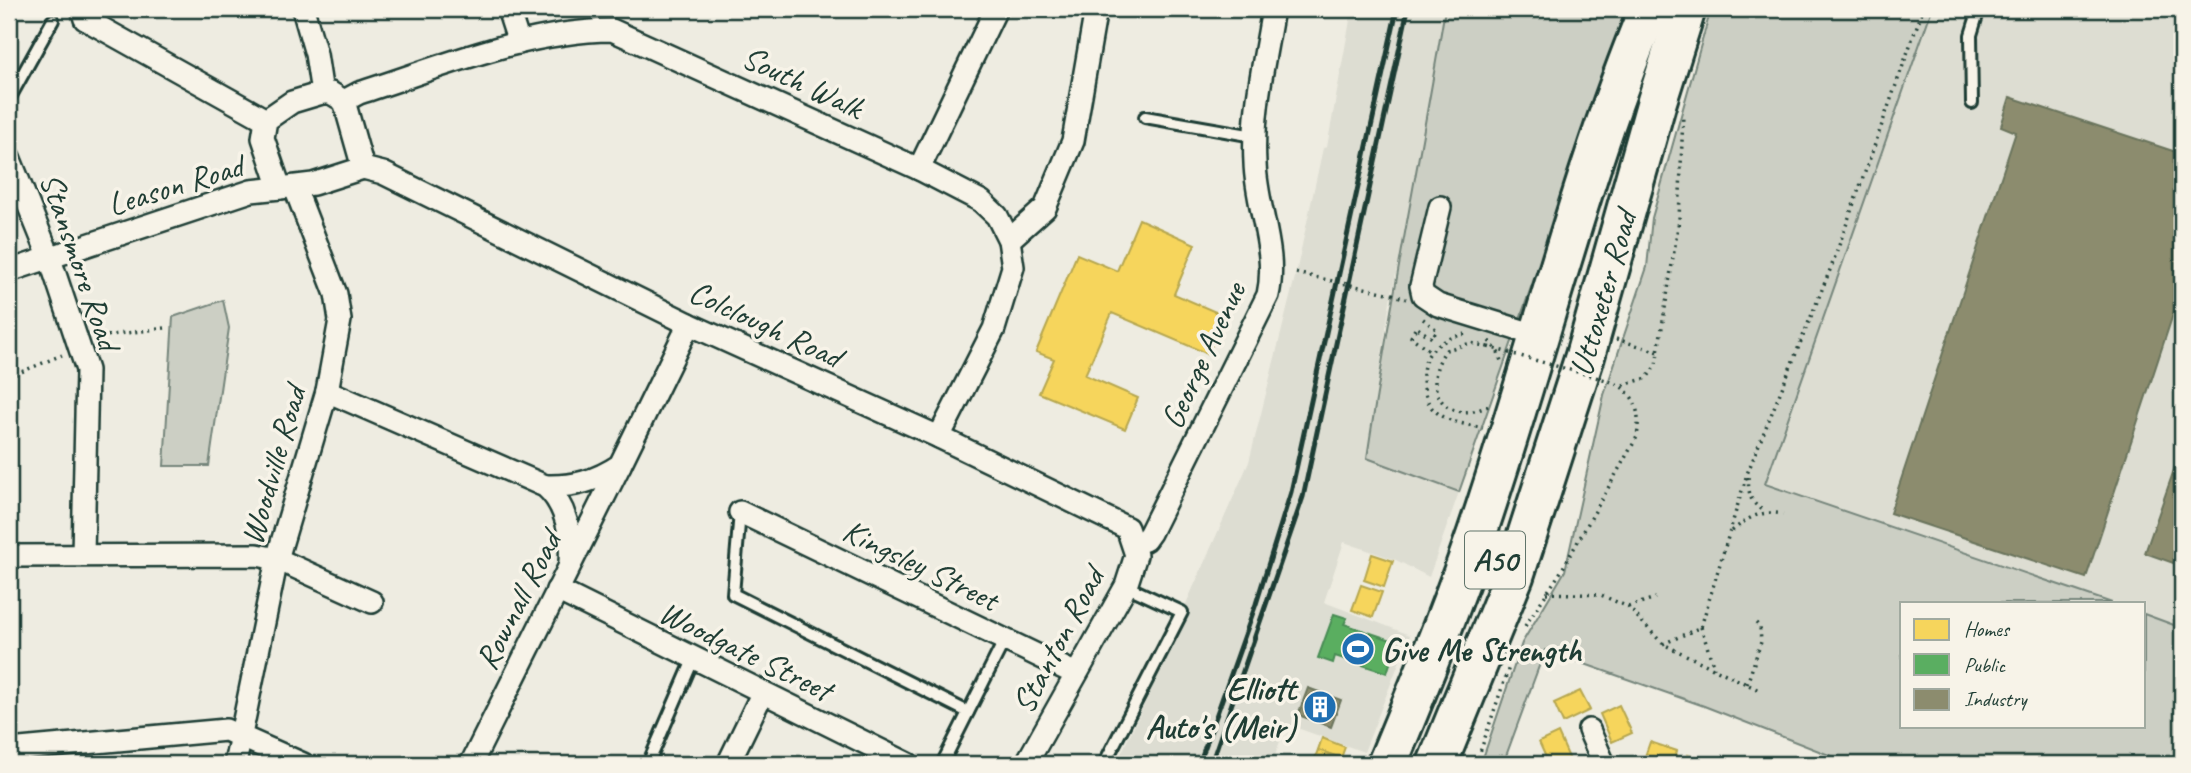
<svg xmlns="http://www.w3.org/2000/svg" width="2191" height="773" viewBox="0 0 2191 773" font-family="Caveat,sans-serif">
  <rect width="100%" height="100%" fill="#eeece1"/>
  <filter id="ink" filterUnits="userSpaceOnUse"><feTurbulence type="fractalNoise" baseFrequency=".0143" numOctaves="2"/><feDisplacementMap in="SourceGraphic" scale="14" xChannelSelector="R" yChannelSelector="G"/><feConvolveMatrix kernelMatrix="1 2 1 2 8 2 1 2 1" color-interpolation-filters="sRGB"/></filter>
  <g filter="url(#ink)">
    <g fill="#ddddd2">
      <polygon points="1352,9 1445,9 1413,198 1390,301 1367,457 1459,492 1429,577 1396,560 1344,542 1324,602 1410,635 1364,752 1286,724 1272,764 1116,764 1190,609 1185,606 1249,462 1296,273 1323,148 1327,147"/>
      <polygon points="1932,9 2182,9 2182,628 2144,614 2144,603 2112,603 1765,484"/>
    </g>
    <g fill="#cccfc4" stroke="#76867c" stroke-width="2">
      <path d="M1445,9H1629L1459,492L1367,458C1389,307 1420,159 1445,9Z"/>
      <polygon points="1711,9 1932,9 1765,484 2112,603 1902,603 1902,726 2144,726 2144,614 2182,628 2182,764 1852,764 1704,706 1545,650 1503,764 1481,764 1522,643 1565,571 1604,395 1647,267 1652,218"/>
      <polygon points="223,300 229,328 209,466 164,466 173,317"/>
    </g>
    <g fill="#f6d55c" stroke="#b6a750" stroke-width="2">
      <polygon points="1139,219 1195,244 1174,294 1225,316 1208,354 1112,313 1085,375 1138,398 1125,429 1039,393 1054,359 1036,352 1077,254 1117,271"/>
      <polygon points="1372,554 1393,561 1384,587 1364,580"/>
      <polygon points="1361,585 1382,592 1373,617 1352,610"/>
      <polygon points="1580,691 1590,710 1563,723 1554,703"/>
      <polygon points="1619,705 1632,733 1612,742 1600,714"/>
      <polygon points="1558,733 1570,760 1549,764 1539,742"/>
      <polygon points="1322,738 1345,747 1341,758 1318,750"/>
      <polygon points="1650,742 1677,751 1673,764 1643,762"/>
      <polygon points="1318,750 1341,758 1339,764 1314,760"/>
      <polygon points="1688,755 1712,764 1684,764"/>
    </g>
    <polygon fill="#5aae61" stroke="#488c54" stroke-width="2" points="1334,614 1347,618 1344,624 1397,642 1387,673 1335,656 1333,663 1318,658"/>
    <g fill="#8c8c6e" stroke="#6b745d" stroke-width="2">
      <polygon points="2010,97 2182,154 2182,287 2086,578 1890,513 2016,132 2001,126"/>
      <polygon points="2182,447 2182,566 2145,553"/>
      <polygon points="1308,688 1341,700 1331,727 1298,715"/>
    </g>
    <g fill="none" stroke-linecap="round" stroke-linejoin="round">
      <defs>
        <g id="lane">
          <polyline points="9,99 53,20"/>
          <polyline points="1972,103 1971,35 1979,9"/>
          <polyline points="1145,117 1254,136"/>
          <polyline points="740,512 733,594 968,712"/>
          <polyline points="648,764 693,660"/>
          <polyline points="942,764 1005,639"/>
          <polyline points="1104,764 1182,612 1126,586"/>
        </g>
        <g id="street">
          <polyline points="82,9 85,19 266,120"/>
          <polyline points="303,9 316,54 322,93"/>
          <polyline points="508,9 519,43"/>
          <polygon points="322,93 331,93 344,101 363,168 313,184 280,188 263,138 266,120 292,102"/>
          <path d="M344,101L359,93C441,67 525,31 612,30L919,169L981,201L997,216L1009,240L1013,267L994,329L939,437"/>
          <polyline points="9,157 49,256 87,370 83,555"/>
          <polyline points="363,168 383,173 689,324 939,437 1127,528 1136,555 1126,586 1026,764"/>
          <polyline points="919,169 996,9"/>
          <polyline points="1440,207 1421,286 1423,295 1438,305 1539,336"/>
          <polyline points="1009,240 1045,208 1073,141 1096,9"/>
          <polyline points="9,271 251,191 280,188"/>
          <path d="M327,391L545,486C566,504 572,535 570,562"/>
          <path d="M545,486C574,487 596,481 620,465L689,324"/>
          <polyline points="740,512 1074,673"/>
          <path d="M1134,544L1145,540L1150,533L1268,295C1278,251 1256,207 1255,163C1252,111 1265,59 1273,9"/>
          <polyline points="9,556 257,555 277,559 372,602"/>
          <polyline points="557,590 908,764"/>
          <polyline points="1589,730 1604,764"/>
          <polyline points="9,750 226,730 303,764"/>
          <polyline points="235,764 277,559 327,391 340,320 336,294 295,188"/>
          <polyline points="471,764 620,465"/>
          <polyline points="728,764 762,694"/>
        </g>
        <g id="highway">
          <path d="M1387,764C1423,677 1460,588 1489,497C1543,334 1583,167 1649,9"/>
          <polyline points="1437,764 1514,576 1585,356 1657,101 1686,9"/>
        </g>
      </defs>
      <use href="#lane" stroke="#1f3d34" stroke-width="16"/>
      <use href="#street" stroke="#1f3d34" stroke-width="26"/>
      <use href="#highway" stroke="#1f3d34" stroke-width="44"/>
      <g stroke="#1f3d34" stroke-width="3.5" stroke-dasharray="2 5" stroke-linecap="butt">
        <polyline points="1392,294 1406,299"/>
        <polyline points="1423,319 1437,330 1432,338 1416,327 1411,337 1429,350"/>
        <path d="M1465,334C1437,340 1418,355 1424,387C1425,394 1427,402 1432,408C1445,422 1465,424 1483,428"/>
        <polyline points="1616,339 1659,352"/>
        <polyline points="1489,341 1498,352 1502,364"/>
        <polyline points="95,342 110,335 165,328"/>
        <polyline points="9,377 62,355"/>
        <polyline points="1623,385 1647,378 1656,365 1679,220 1683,114"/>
        <path d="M1488,406C1445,427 1419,387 1446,350L1471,343L1488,347"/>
        <path d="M1748,477C1749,494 1749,503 1765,511"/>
        <path d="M1732,531C1749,517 1760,510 1783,514"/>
        <polyline points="1546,593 1601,595 1628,607 1663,644 1761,691"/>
        <polyline points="1628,607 1655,598"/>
        <path d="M1525,626L1560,573L1637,437C1641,409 1635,389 1606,380"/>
        <polyline points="1701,627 1714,668"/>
        <polyline points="1663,644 1701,627 1747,474 1832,265 1923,9"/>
        <polyline points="1747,684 1761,642 1760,627 1754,621"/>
        <polyline points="1476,764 1509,667"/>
      </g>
      <use href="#lane" stroke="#f7f3e8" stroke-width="10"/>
      <use href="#street" stroke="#f7f3e8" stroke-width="21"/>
      <use href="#highway" stroke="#f7f3e8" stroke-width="38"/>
      <g stroke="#1f3d34" stroke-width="5">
        <polyline points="1199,764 1256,604 1291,492 1397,9"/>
        <polyline points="1211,764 1303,497 1408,9"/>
      </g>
      <g stroke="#1f3d34" stroke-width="3.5" stroke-dasharray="2 5" stroke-linecap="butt">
        <polyline points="1296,273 1392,294"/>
        <polyline points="1488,347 1606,380"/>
      </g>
    </g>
  </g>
  <defs>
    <symbol id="stadium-disc" viewBox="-11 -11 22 22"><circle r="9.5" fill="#1f6fb2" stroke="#f7f3e8"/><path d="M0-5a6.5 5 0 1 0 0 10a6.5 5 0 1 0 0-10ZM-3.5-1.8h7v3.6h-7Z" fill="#fff"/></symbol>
    <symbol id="building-disc" viewBox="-11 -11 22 22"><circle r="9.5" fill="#1f6fb2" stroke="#f7f3e8"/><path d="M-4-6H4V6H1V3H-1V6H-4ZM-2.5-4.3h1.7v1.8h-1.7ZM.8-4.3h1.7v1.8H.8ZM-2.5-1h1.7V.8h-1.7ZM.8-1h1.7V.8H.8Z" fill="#fff"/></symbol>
  </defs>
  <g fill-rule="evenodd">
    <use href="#stadium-disc" x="1339" y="630" width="38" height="38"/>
    <use href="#building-disc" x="1301" y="688" width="38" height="38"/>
  </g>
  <g text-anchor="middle" stroke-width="7" stroke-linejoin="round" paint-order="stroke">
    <rect fill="#f7f3e8" stroke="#60746a" stroke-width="2" x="1465" y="531.5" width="60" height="57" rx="5"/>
    <g font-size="32" font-weight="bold" fill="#1f3d34">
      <text x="1495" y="571">A50</text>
    </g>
    <g font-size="33" fill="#1f3d34" stroke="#f7f3e8">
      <text transform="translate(803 81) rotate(25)" y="12">South Walk</text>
      <text transform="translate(175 184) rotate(-17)" y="12">Leason Road</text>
      <text transform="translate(81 261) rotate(71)" y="12">Stansmore Road</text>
      <text transform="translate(1602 293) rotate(-74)" y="12">Uttoxeter Road</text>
      <text transform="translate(766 323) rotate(25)" y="12">Colclough Road</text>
      <text transform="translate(1202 355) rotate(-65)" y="12">George Avenue</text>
      <text transform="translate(272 465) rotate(-74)" y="12">Woodville Road</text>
      <text transform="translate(921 564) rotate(26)" y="12">Kingsley Street</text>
      <text transform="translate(517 600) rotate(-63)" y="12">Rownall Road</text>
      <text transform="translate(1057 640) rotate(-62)" y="12">Stanton Road</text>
      <text transform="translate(746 650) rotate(26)" y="12">Woodgate Street</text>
    </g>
    <g font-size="33" font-weight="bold" fill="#1f3d34" stroke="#f7f3e8" text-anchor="start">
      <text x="1382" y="661">Give Me Strength</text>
      <text x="1296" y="700" text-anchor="end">Elliott<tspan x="1296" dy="38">Auto's (Meir)</tspan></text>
    </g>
  </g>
  <rect width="2191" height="773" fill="none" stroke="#f7f3e8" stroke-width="35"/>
  <rect x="18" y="18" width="2156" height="738" fill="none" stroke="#1f3d34" stroke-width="2.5" filter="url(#ink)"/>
  <rect x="1900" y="602" width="245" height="126" fill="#f7f3e8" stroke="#a1aaa0" stroke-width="2"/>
  <rect x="1914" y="619" width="35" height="21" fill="#f6d55c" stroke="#a1aaa0" stroke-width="2"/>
  <text x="1964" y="636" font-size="21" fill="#1f3d34">Homes</text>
  <rect x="1914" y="654" width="35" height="21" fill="#5aae61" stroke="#a1aaa0" stroke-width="2"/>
  <text x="1964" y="672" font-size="21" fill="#1f3d34">Public</text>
  <rect x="1914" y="689" width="35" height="21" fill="#8c8c6e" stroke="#a1aaa0" stroke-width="2"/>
  <text x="1964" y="706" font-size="21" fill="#1f3d34">Industry</text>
</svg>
